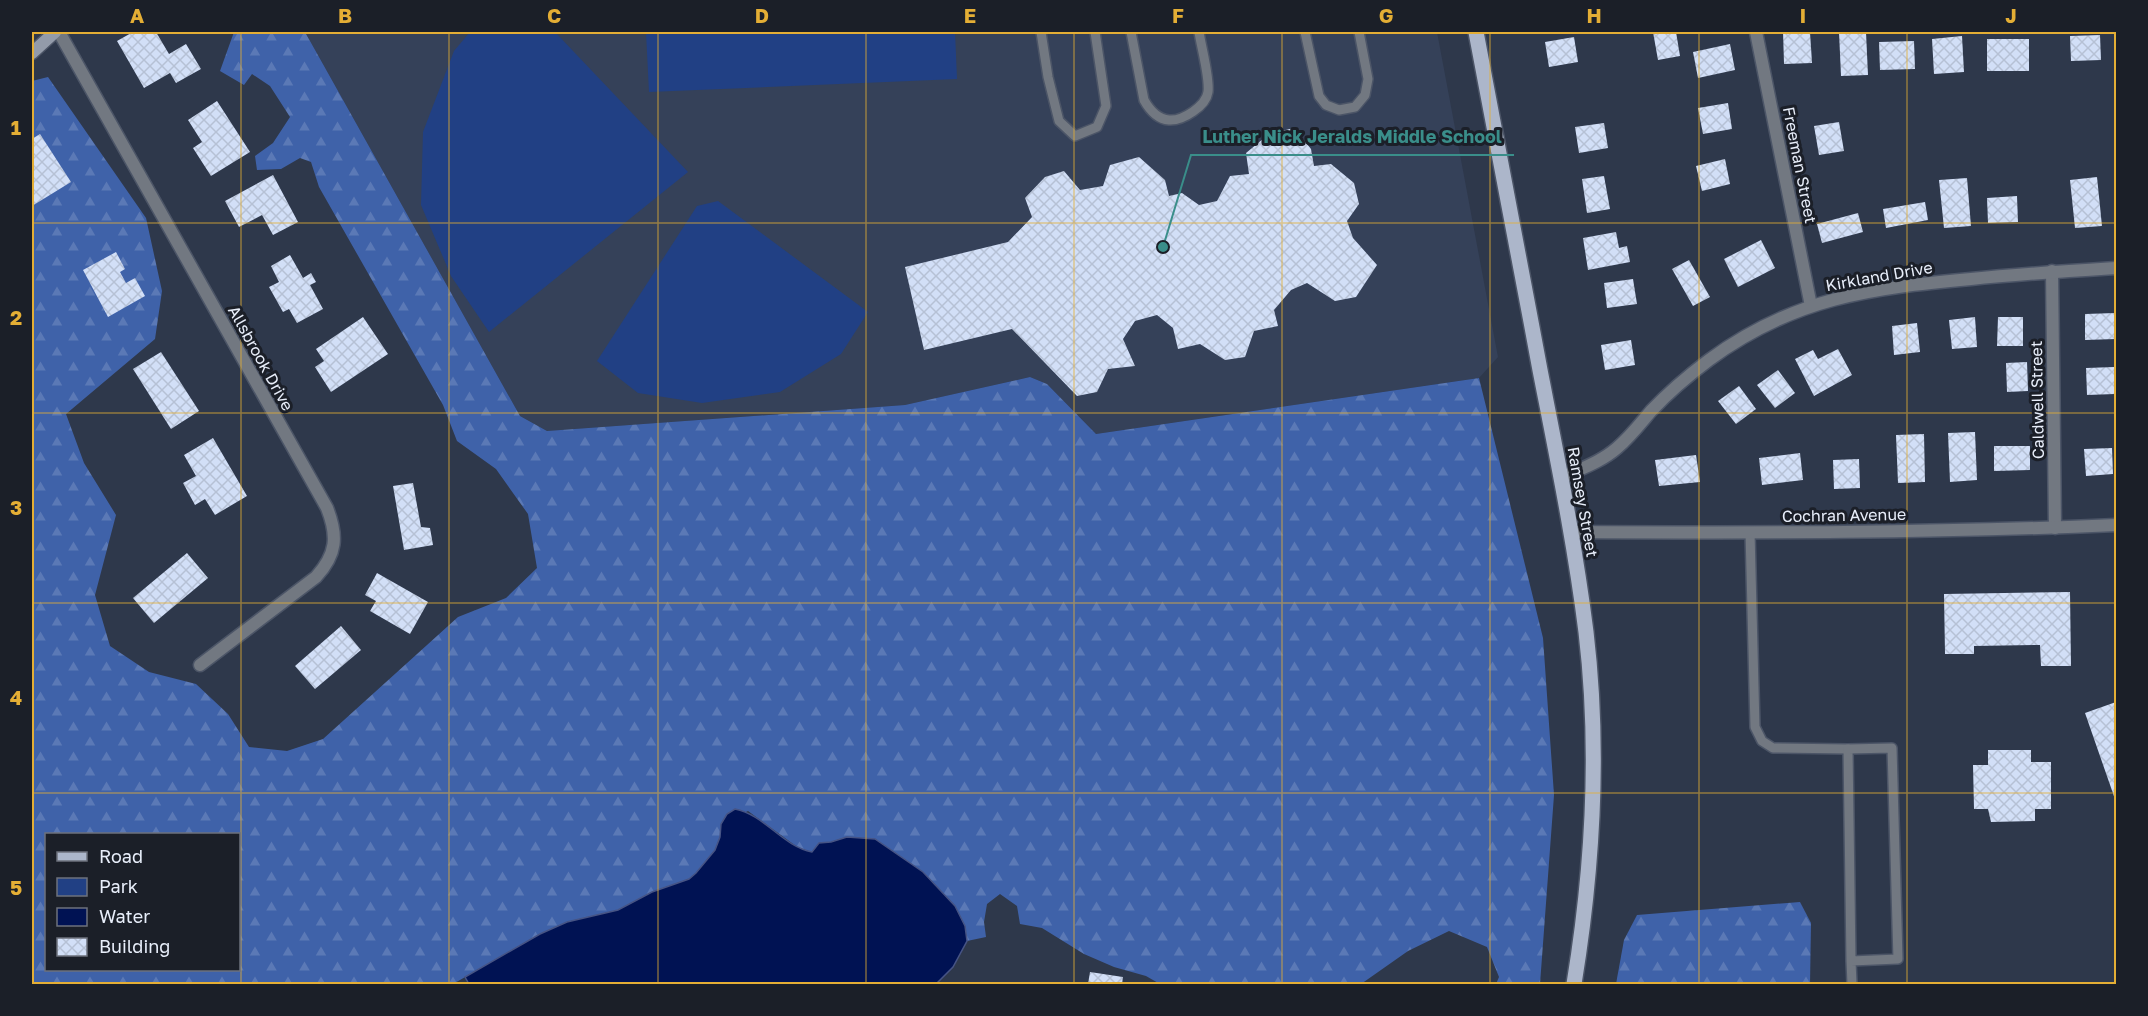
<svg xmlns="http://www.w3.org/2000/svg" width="2148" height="1016" viewBox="0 0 2148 1016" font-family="'Golos Text',sans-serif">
  <defs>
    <pattern id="forest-firs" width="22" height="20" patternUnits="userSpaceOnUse" patternTransform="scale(1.5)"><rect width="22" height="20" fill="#3f62a9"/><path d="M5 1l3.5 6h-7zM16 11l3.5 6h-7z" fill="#5b79b6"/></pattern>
    <pattern id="building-cross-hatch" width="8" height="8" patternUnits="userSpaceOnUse" patternTransform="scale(1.5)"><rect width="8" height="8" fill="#d2dff7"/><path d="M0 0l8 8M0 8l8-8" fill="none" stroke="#b6c1d5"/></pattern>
  </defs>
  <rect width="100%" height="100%" fill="#2e384b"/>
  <polygon fill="#354159" points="305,32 1437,32 1498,357 1479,378 1096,434 1047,384 1030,377 905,405 547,431 520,416"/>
  <g fill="url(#forest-firs)" fill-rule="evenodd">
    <path d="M234,32H305L520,416L547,431L905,405L1030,377L1047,384L1096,434L1479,378L1543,638L1554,795L1540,984H1496L1499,977L1487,947L1449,931L1408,951L1361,984H1160L1146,976L1114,967L1084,954L1042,928L1020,924L1017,906L1000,894L987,904L984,922L986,937L967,941L965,926L847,837L831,842L819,843L813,852L800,849L748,811L721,824L720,837L715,850L696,873L689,879L652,892L618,910L567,922L540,934L453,984H32V81L48,77L146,218L162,291L155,339L66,414L84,463L116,515L95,595L110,646L149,672L196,684L228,714L249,747L287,751L323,739L458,617L506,598L537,568L528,514L496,469L457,441L443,405L319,187L311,162L300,158L281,169L257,170L255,156L273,143L290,117L270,86L252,74L244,85L220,71ZM46,834H238V970H46Z"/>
    <polygon points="1800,902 1811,923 1810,984 1616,984 1624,940 1637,915"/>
  </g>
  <g fill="#214084">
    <polygon points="470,32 555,32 688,172 489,332 451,276 421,205 423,132 454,51"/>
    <polygon points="646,32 955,32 957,79 649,92"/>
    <polygon points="718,201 868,312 841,354 780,392 702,403 638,393 597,361 697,206"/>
  </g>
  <path fill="#001253" stroke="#465485" stroke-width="1.5" d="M735,809C765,815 782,846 812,852L819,843L831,842L847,837L875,839L923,872L955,906L965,926L967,941L953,967L936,984H469L465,977L540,934L567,922L618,910L652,892L689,879L696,873L715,850L720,837L721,824L727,814Z"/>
  <g fill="url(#building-cross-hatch)">
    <polygon points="133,32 156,32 169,54 186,44 201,69 176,83 170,73 144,88 117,41"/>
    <polygon points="1653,32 1676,32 1680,56 1658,60"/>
    <polygon points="1783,32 1810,32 1812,63 1784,64"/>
    <polygon points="1839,32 1866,32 1868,75 1841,76"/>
    <polygon points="2100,35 2101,60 2071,61 2070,36"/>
    <polygon points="1962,36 1964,72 1934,74 1932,39"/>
    <polygon points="1574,37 1578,62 1549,67 1545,42"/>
    <rect x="1987" y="39" width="42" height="32"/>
    <polygon points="1914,41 1915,69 1880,70 1879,42"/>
    <polygon points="1730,44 1735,70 1698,78 1693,52"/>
    <polygon points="217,101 250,152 211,176 193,148 202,142 188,120"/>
    <polygon points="1728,103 1732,129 1703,134 1698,108"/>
    <polygon points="1839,122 1844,151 1819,155 1814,126"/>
    <polygon points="1604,123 1608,148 1579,153 1575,127"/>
    <polygon points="1294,128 1311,149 1314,166 1331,164 1354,183 1359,204 1347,221 1353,238 1377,265 1356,297 1335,301 1307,283 1291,290 1274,310 1278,326 1254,331 1245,357 1225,360 1200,344 1178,349 1173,328 1157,315 1135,321 1123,339 1135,366 1108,369 1097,392 1077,396 1012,329 924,350 905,267 1008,242 1032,217 1025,198 1045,177 1064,171 1080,190 1103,186 1110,165 1139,157 1165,180 1169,196 1182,193 1199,205 1217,201 1230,176 1249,174 1246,153 1269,134"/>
    <polygon points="40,134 71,182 32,206 32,139"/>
    <polygon points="1725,159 1730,184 1702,191 1696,166"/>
    <polygon points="273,175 298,222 273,235 262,215 239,227 225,201"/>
    <polygon points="1604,176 1610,209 1587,213 1582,179"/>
    <polygon points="2097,177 2102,226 2075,228 2070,180"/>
    <polygon points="1967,178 1971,226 1944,228 1939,180"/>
    <polygon points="2017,196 2018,222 1988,223 1987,198"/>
    <polygon points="1925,202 1928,220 1886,228 1883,209"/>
    <polygon points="1858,213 1863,232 1822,243 1817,224"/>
    <polygon points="1616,232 1619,248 1627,246 1630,262 1588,270 1583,238"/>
    <polygon points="1761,240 1775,268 1738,287 1724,259"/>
    <polygon points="116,252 125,269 120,272 126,283 135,278 145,296 108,317 83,270"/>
    <polygon points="290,255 303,278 311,273 316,282 310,285 323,309 297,323 289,309 283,312 269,287 279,282 271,266"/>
    <polygon points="1689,260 1710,297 1693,306 1672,269"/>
    <polygon points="1633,279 1637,304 1607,308 1604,283"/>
    <polygon points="2115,313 2116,339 2085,340 2085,314"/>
    <polygon points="363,317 388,354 331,392 315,367 324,361 316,349"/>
    <polygon points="1975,317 1977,347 1952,349 1949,320"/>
    <polygon points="1998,317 2023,317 2023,346 1997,346"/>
    <polygon points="1917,323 1920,352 1894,355 1892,326"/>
    <polygon points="1631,340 1635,365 1605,370 1601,345"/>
    <polygon points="1838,349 1852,375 1814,396 1795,359 1813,350 1818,359"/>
    <polygon points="161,352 199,411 171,429 133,369"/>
    <polygon points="2027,362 2028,391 2007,392 2006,363"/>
    <polygon points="2114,367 2115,394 2087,395 2086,368"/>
    <polygon points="1778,370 1795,393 1775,408 1757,385"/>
    <polygon points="1739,386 1756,409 1736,424 1718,401"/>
    <polygon points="1975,432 1977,480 1950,482 1948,433"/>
    <polygon points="1924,434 1925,482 1898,483 1896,435"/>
    <polygon points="213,438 247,496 215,515 205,499 195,505 183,483 196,476 184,455"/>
    <polygon points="1994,446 2030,446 2030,470 1994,471"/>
    <polygon points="2112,448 2113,474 2086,476 2084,449"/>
    <polygon points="1800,453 1803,480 1762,485 1759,458"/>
    <polygon points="1696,455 1700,482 1659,486 1655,460"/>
    <polygon points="1859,459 1860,488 1834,489 1833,460"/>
    <polygon points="413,483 421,527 430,528 433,545 404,550 393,486"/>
    <polygon points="187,553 208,578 154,623 133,598"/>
    <polygon points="377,573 428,602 410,634 370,611 376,601 365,595"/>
    <polygon points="2070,592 2071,666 2041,666 2040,645 1974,646 1974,654 1945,654 1944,594"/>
    <polygon points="341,626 361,650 315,689 295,666"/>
    <polygon points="2116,702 2116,802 2085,713"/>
    <polygon points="1988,750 2031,750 2031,762 2051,762 2051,809 2035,809 2035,821 1991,822 1988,809 1974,809 1973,765 1988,765"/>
    <polygon points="1090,972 1123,977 1122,984 1088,984"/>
  </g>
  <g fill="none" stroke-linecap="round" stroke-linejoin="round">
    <defs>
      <g id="lane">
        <polyline points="1041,32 1048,77 1059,121 1075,136 1097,127 1106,106 1095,32"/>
        <path d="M1131,32L1144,100C1149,109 1157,119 1169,120C1183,121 1206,106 1208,92C1210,78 1201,46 1199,32"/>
        <polyline points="1305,32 1319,96 1326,105 1339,110 1355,107 1365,95 1368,79 1359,32"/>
        <polyline points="1750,532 1755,727 1762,741 1773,748 1848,749"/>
        <polyline points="1851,961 1898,959 1892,748 1848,749 1851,961 1852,984"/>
      </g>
      <g id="street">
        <path d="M59,32L327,508C338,536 337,554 316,577L200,665"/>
        <polyline points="1756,32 1811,306"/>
        <polyline points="2052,271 2055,528"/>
        <path d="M1561,478C1580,469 1601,462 1617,448C1630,437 1640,424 1651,411C1669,392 1689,375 1709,360C1793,298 1871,288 1971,279C2019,274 2068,271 2116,268"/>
        <path d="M1571,532C1753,533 1935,533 2116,525"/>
      </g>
      <polyline id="secondary" points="32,53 55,32"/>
      <path id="primary" d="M1476,32C1497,144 1519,257 1540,370C1557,457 1575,544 1586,632C1600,750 1593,868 1574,984"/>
    </defs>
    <use href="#lane" stroke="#4c5567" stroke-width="12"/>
    <use href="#street" stroke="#4c5567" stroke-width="15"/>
    <use href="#secondary" stroke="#4c5567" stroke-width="15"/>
    <use href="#primary" stroke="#4c5567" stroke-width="18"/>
    <use href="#lane" stroke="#727881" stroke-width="9"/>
    <use href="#street" stroke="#727881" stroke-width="12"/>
    <use href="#secondary" stroke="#939baa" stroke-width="12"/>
    <use href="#primary" stroke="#acb6ca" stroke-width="15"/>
  </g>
  <path fill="none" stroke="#e4ae35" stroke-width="1.5" stroke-opacity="0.55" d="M241,32V984M449,32V984M658,32V984M866,32V984M1074,32V984M1282,32V984M1490,32V984M1699,32V984M1907,32V984M32,223H2116M32,413H2116M32,603H2116M32,793H2116"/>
  <g text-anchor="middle" stroke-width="6" stroke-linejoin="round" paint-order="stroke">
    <g font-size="16" fill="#e8eefa" stroke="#1b1f28">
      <text transform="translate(1800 165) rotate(79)" y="6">Freeman Street</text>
      <text transform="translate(1879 276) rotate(-10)" y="6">Kirkland Drive</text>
      <text transform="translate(261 358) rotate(61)" y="6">Allsbrook Drive</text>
      <text transform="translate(2037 400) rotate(-91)" y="6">Caldwell Street</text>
      <text transform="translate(1583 502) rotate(80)" y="6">Ramsey Street</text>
      <text transform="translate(1844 515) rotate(-1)" y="6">Cochran Avenue</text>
    </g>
  </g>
  <path fill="none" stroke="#3a8e8a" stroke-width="2" d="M1163 247L1191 155H1514"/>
  <circle fill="#3a8e8a" stroke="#1b1f28" stroke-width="2" cx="1163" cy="247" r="6"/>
  <g font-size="18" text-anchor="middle" font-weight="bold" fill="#3a8e8a" stroke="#1b1f28" stroke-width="6" stroke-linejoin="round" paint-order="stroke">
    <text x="1352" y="143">Luther Nick Jeralds Middle School</text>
  </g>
  <rect width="2148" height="1016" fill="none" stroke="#1b1f28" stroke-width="66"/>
  <rect x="45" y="833" width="195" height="138" fill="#1b1f28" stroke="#6d727c" stroke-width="1.5"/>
  <rect x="57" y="852" width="30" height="9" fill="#acb6ca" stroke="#6d727c" stroke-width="1.5"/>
  <text x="99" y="863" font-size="18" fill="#e8eefa">Road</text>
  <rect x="57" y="878" width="30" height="18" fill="#214084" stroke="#6d727c" stroke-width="1.5"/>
  <text x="99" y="893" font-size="18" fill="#e8eefa">Park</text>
  <rect x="57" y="908" width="30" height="18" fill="#001253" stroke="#6d727c" stroke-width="1.5"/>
  <text x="99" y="923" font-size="18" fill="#e8eefa">Water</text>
  <rect x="57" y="938" width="30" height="18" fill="url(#building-cross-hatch)" stroke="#6d727c" stroke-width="1.5"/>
  <text x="99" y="953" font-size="18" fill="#e8eefa">Building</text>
  <rect x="33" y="33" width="2082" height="950" fill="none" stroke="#e4ae35" stroke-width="2"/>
  <g font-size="20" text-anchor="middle" font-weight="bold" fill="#e4ae35">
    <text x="137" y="23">A</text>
    <text x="345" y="23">B</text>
    <text x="554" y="23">C</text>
    <text x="762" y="23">D</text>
    <text x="970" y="23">E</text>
    <text x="1178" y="23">F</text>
    <text x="1386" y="23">G</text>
    <text x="1594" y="23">H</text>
    <text x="1803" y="23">I</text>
    <text x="2011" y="23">J</text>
    <text x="16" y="135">1</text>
    <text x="16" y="325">2</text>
    <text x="16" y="515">3</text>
    <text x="16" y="705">4</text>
    <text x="16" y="895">5</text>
  </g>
</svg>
